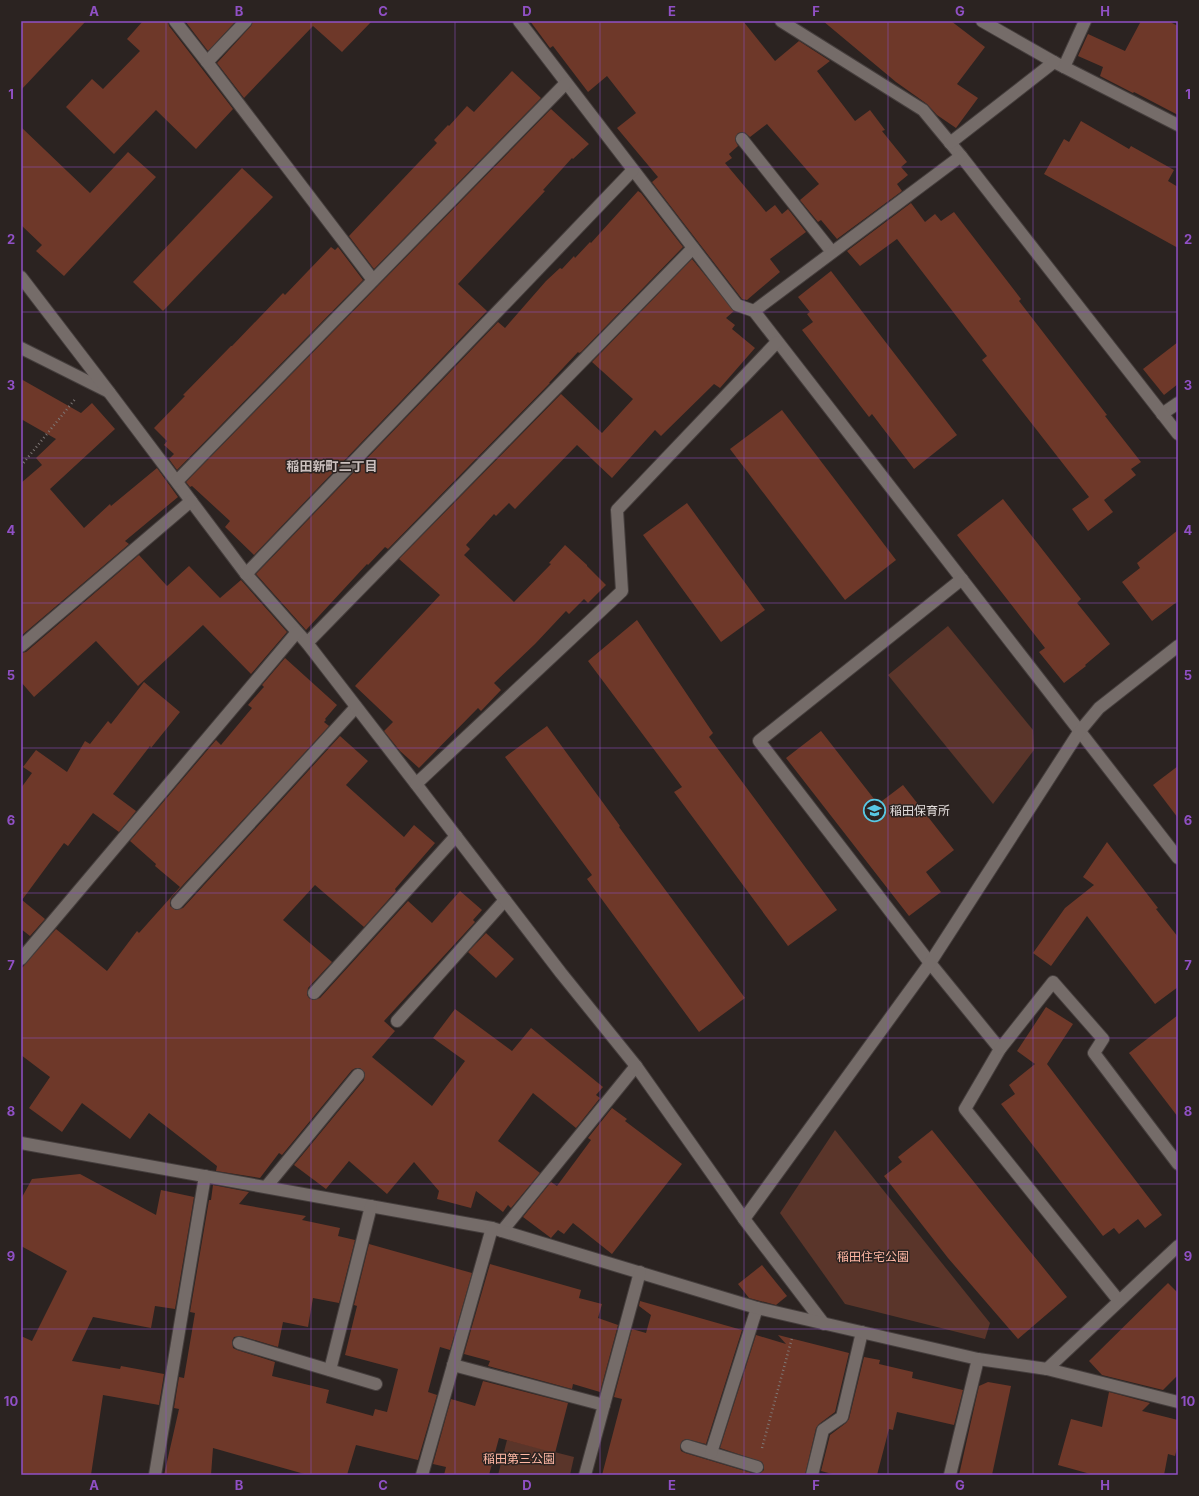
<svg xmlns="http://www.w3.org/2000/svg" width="1199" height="1496" viewBox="0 0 1199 1496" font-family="Inter,'Noto Sans JP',sans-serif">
  <rect width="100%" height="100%" fill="#2b2321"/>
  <g fill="#5a352a">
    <polygon points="948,626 1033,730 1034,750 993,804 888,675"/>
    <polygon points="835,1130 990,1323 985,1339 845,1304 780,1213"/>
    <polygon points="507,1440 574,1457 570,1475 498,1475"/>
  </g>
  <g fill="#6e3829">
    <polygon points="21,21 86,21 21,90"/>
    <polygon points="143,21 168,21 169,26 233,109 196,149 156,110 114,154 66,107 92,79 103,89 140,51 127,39"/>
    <polygon points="185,21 236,21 208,51"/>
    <polygon points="253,21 372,21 342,52 313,26 244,98 217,63 251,26"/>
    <polygon points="530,21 743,21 775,61 799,41 830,61 817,71 855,121 870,110 885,130 882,131 907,162 901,167 908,175 897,184 902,191 837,239 821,220 818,222 800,200 819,184 767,124 750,137 744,132 738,133 735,140 738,146 729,154 732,158 725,163 766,212 775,205 782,214 788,209 806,232 770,259 780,272 747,300 742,299 652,182 658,177 617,128 636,113 607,76 588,92 553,46 550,48"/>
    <polygon points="823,21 951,21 985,47 957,84 978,98 956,128 937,115 927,104 896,82"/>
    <polygon points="1141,21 1168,21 1178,26 1178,115 1134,92 1133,93 1100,76 1103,67 1078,56 1088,34 1125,51"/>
    <polygon points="512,71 541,98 374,269 349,236 437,143 434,140 448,125 449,126 467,106 474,112"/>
    <polygon points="551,109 589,144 573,159 572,158 543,190 545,191 458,284 487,311 254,555 225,527 230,521 192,486 190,487 186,482"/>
    <polygon points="1081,121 1129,149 1131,146 1174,170 1168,181 1178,187 1178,248 1044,174 1064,139 1069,142"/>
    <polygon points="21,127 90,193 128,152 156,177 64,276 36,251 42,245 21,225"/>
    <polygon points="242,168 273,197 163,311 133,282"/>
    <polygon points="638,191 641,193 683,247 581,352 579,353 578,352 549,383 550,383 388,549 385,547 368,565 367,564 306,630 256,574 498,322 505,328 546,281 560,268 562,269 574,256 575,258 590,242 591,243"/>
    <polygon points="911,203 925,222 935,214 941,221 954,212 1021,299 1019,301 1107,415 1105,416 1141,462 1131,469 1136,475 1104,500 1113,512 1088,531 1072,509 1089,497 982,360 987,356 897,239 860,266 847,251"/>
    <polygon points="331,247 335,250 338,247 363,280 177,470 169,459 174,454 164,445 167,441 154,428 185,396 183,395 231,346 232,346 283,293 285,295"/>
    <polygon points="692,259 734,311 726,318 735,325 732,329 755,348 720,388 714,384 661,436 655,430 612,478 577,445 515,509 509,503 496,516 494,514 466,545 470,549 464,555 514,602 551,564 549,563 565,545 587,565 587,566 606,585 588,603 584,599 569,614 566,611 535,644 494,683 501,690 481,711 478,708 419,768 400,751 384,731 393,722 355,686 440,595 399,559 561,394 602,433 633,399 592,362"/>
    <polygon points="831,271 957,435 914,469 872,414 869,417 802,330 813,322 807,314 810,312 798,297"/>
    <polygon points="1178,342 1178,384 1164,395 1143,369"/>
    <polygon points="21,379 81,413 92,403 115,429 50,489 84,528 110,504 111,506 157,468 178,497 125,541 129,544 21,636 21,483 42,465 36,458 56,439 21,419"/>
    <polygon points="782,410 896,560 845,600 730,449"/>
    <polygon points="1003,499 1081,599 1077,603 1110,644 1085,665 1086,666 1064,683 1039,652 1045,648 957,535"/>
    <polygon points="687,503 765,610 721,642 643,535"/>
    <polygon points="1178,530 1178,601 1152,621 1122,582 1140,568 1137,563"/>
    <polygon points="139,555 167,586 189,566 220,598 241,580 287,632 251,674 203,625 138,686 96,641 34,697 21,682 21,653 26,652"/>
    <polygon points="637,620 713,733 709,737 837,910 788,946 674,792 682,787 588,661"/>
    <polygon points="285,658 337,705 325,719 326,720 324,722 329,726 171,898 170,902 170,906 176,910 183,908 340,736 368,761 346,785 404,837 414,825 435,843 395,889 396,891 364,927 315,885 283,920 332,962 308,988 307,995 309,998 313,1000 320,998 408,901 432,923 460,891 482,910 473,920 475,922 384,1021 395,1031 372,1057 432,1106 465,1061 433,1038 455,1009 512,1051 531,1028 603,1087 596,1095 600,1098 576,1128 533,1093 498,1141 540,1173 511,1208 508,1205 503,1212 476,1191 471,1208 437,1199 439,1191 414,1162 387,1194 349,1161 326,1189 294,1165 364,1080 365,1073 360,1068 356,1068 352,1070 282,1155 279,1153 260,1178 216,1171 217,1166 149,1113 130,1139 82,1103 62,1132 29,1108 50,1077 21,1055 21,969 56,929 107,971 137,931 139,933 180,887 155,866 156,864 130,841 216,740 221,745 252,708 248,705 262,689 264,687 262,685"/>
    <polygon points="144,682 180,712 151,748 150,746 113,794 136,811 119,832 93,813 68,846 64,843 22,900 45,919 30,936 21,929 21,788 32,773 23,767 36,750 67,772 85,741 90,744 108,721 111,724"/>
    <polygon points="547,726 620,826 619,827 745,998 699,1032 587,879 592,875 505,757"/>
    <polygon points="821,731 878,804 903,785 954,850 926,872 941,892 909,916 786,758"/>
    <polygon points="1178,766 1178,818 1153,785"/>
    <polygon points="1107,842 1158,908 1156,909 1178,937 1178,987 1155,1004 1087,916 1051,966 1033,953 1065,908 1094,885 1083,877"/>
    <polygon points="486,933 514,959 496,978 468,952"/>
    <polygon points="1046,1007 1073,1024 1047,1064 1162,1215 1145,1228 1138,1219 1119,1234 1114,1228 1103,1236 1001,1104 1015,1094 1009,1085 1035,1064 1017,1051"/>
    <polygon points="1178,1015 1178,1117 1129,1053"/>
    <polygon points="612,1108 627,1119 625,1121 682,1164 612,1254 573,1223 564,1234 558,1230 551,1238 523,1217 551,1182 557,1186 591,1140 588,1138"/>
    <polygon points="932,1130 1067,1297 1018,1339 948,1258 884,1176 902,1162 898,1157"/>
    <polygon points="80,1174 156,1215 161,1190 194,1197 175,1309 155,1306 151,1328 93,1317 72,1361 120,1369 121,1366 164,1374 159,1405 103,1395 91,1475 21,1475 21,1336 32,1341 67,1271 21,1246 21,1199 32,1179"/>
    <polygon points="213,1185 249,1192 239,1204 306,1216 302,1220 340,1228 338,1236 355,1240 339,1303 313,1298 308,1327 283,1322 278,1347 241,1336 234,1337 232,1341 233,1348 237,1350 275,1362 272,1376 329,1390 326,1403 373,1416 375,1409 387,1412 398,1369 345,1355 357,1306 354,1305 369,1244 472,1273 450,1350 440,1347 428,1392 437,1395 418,1460 356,1445 347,1475 308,1475 213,1448 211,1475 164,1475 179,1409 174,1408 179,1377 184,1378 195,1313 190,1312 209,1200 211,1200"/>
    <polygon points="490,1264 581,1290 579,1298 602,1304 598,1318 618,1325 600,1392 573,1384 572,1389 488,1366 490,1361 464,1354"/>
    <polygon points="762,1265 787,1296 776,1305 749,1298 738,1284"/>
    <polygon points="1168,1283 1178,1293 1178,1375 1163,1390 1102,1375 1089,1361"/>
    <polygon points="640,1301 742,1330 706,1444 686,1439 682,1441 680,1447 681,1451 685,1453 755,1474 759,1474 764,1470 764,1466 762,1462 720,1448 756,1335 786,1344 778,1335 849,1353 835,1412 819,1424 816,1428 805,1475 602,1475 622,1399 614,1397 632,1329 646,1333 651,1315 639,1306"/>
    <polygon points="864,1357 880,1360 879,1364 913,1372 912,1378 963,1390 954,1425 897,1412 893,1430 889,1429 877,1475 836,1475 821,1471 830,1435 846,1423 849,1419"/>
    <polygon points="483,1381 568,1403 555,1453 499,1438 489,1475 444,1475 446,1467 433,1464 451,1399 475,1406"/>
    <polygon points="988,1382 1011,1386 992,1475 959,1475 979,1386"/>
    <polygon points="1109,1392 1150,1403 1142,1411 1178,1420 1178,1444 1175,1456 1168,1454 1164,1475 1094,1475 1058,1465 1071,1419 1102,1427"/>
  </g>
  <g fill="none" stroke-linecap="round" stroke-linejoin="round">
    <defs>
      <g id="lane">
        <polyline points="742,139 832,252"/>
        <polyline points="21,348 109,392"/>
        <polyline points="1162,414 1178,403"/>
        <polyline points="307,643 693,248"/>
        <polyline points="177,903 356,707"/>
        <polyline points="314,993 456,836"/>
        <polyline points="397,1021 505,900"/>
        <polyline points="266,1187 358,1075"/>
        <polyline points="502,1231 636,1066"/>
        <polyline points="687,1446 757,1467"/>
        <polyline points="711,1453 757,1308"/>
        <polyline points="812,1475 823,1430 842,1417 862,1332"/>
      </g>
      <g id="street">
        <polyline points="175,21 207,62 373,280"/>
        <polyline points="519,21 737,305 754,311"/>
        <polyline points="781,21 923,110 961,156 1178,434"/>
        <polyline points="982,21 1054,62 1178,125"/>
        <polyline points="207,62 246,21"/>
        <polyline points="1064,67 1085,21"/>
        <polyline points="950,143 1054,62"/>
        <polyline points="961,156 754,311 1178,858"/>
        <polyline points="21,277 109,392 246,574 307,643 416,784 561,973 636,1066 744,1219 824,1324"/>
        <polyline points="177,481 566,83"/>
        <polyline points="246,574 633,170"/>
        <polyline points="962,579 759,741 930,963 1000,1049 965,1109 1119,1301"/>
        <polyline points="21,646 191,501"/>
        <polyline points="416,784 622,591 617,510 777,342"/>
        <polyline points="21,959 297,632"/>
        <polyline points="1000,1049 1053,982 1103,1039 1094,1053 1178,1164"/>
        <polyline points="21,1143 492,1228 757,1308 978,1359 1047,1369 1178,1402"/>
        <polyline points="744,1219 930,963 1079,732 1099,708 1178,646"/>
        <polyline points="239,1343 376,1384"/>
        <polyline points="453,1365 604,1405 640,1272"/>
        <polyline points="1047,1369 1178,1246"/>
        <polyline points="330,1370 371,1206"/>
        <polyline points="155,1475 205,1176"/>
        <polyline points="422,1475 492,1228"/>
        <polyline points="585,1475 604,1405"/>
        <polyline points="950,1475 978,1359"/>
      </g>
    </defs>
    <use href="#lane" stroke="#453e3d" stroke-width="14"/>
    <use href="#street" stroke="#453e3d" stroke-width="14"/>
    <g stroke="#7e7775" stroke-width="2.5" stroke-dasharray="1 3" stroke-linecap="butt">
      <polyline points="21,466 76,398"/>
      <polyline points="762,1448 792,1338"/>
    </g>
    <use href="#lane" stroke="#756c69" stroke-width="12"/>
    <use href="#street" stroke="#756c69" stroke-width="12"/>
  </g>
  <path fill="none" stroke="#9050c5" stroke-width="1" stroke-opacity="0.55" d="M166,21V1475M311,21V1475M455,21V1475M600,21V1475M744,21V1475M888,21V1475M1033,21V1475M21,167H1178M21,312H1178M21,458H1178M21,603H1178M21,748H1178M21,893H1178M21,1038H1178M21,1184H1178M21,1329H1178"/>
  <defs>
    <symbol id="school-ring" viewBox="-11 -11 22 22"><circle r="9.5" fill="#2b2321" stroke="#58c8e4" stroke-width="1.5"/><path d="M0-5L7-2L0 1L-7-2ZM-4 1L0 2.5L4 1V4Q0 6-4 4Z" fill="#58c8e4"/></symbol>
  </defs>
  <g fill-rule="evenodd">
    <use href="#school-ring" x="862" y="798" width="25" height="25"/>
  </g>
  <g text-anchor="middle" stroke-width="3" stroke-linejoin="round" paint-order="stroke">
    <g font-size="12" fill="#e4dedd" stroke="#2b2321" text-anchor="start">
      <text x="890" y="815">稲田保育所</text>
    </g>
    <g font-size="12" fill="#feb7a3" stroke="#2b2321">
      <text x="873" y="1261">稲田住宅公園</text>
      <text x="519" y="1463">稲田第三公園</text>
    </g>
    <g font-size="13" font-weight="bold" fill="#cbc0be" stroke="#2b2321">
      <text x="332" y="471">稲田新町二丁目</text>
    </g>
  </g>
  <rect width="1199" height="1496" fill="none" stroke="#2b2321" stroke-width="44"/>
  <rect x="22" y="22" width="1155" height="1452" fill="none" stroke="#9050c5" stroke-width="1.5"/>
  <g font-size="13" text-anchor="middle" font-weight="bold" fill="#9050c5">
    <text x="94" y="16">A</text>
    <text x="239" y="16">B</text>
    <text x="383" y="16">C</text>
    <text x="527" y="16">D</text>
    <text x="672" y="16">E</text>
    <text x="816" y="16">F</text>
    <text x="960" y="16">G</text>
    <text x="1105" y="16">H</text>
    <text x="11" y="99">1</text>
    <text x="1188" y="99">1</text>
    <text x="11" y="244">2</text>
    <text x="1188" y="244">2</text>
    <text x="11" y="390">3</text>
    <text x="1188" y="390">3</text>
    <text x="11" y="535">4</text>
    <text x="1188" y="535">4</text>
    <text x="11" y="680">5</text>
    <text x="1188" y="680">5</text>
    <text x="11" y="825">6</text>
    <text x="1188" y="825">6</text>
    <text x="11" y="970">7</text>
    <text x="1188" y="970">7</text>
    <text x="11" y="1116">8</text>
    <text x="1188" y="1116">8</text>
    <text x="11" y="1261">9</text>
    <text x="1188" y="1261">9</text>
    <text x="11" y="1406">10</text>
    <text x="1188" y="1406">10</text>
    <text x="94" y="1490">A</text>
    <text x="239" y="1490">B</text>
    <text x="383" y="1490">C</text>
    <text x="527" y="1490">D</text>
    <text x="672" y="1490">E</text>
    <text x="816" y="1490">F</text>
    <text x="960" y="1490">G</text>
    <text x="1105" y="1490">H</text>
  </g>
</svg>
